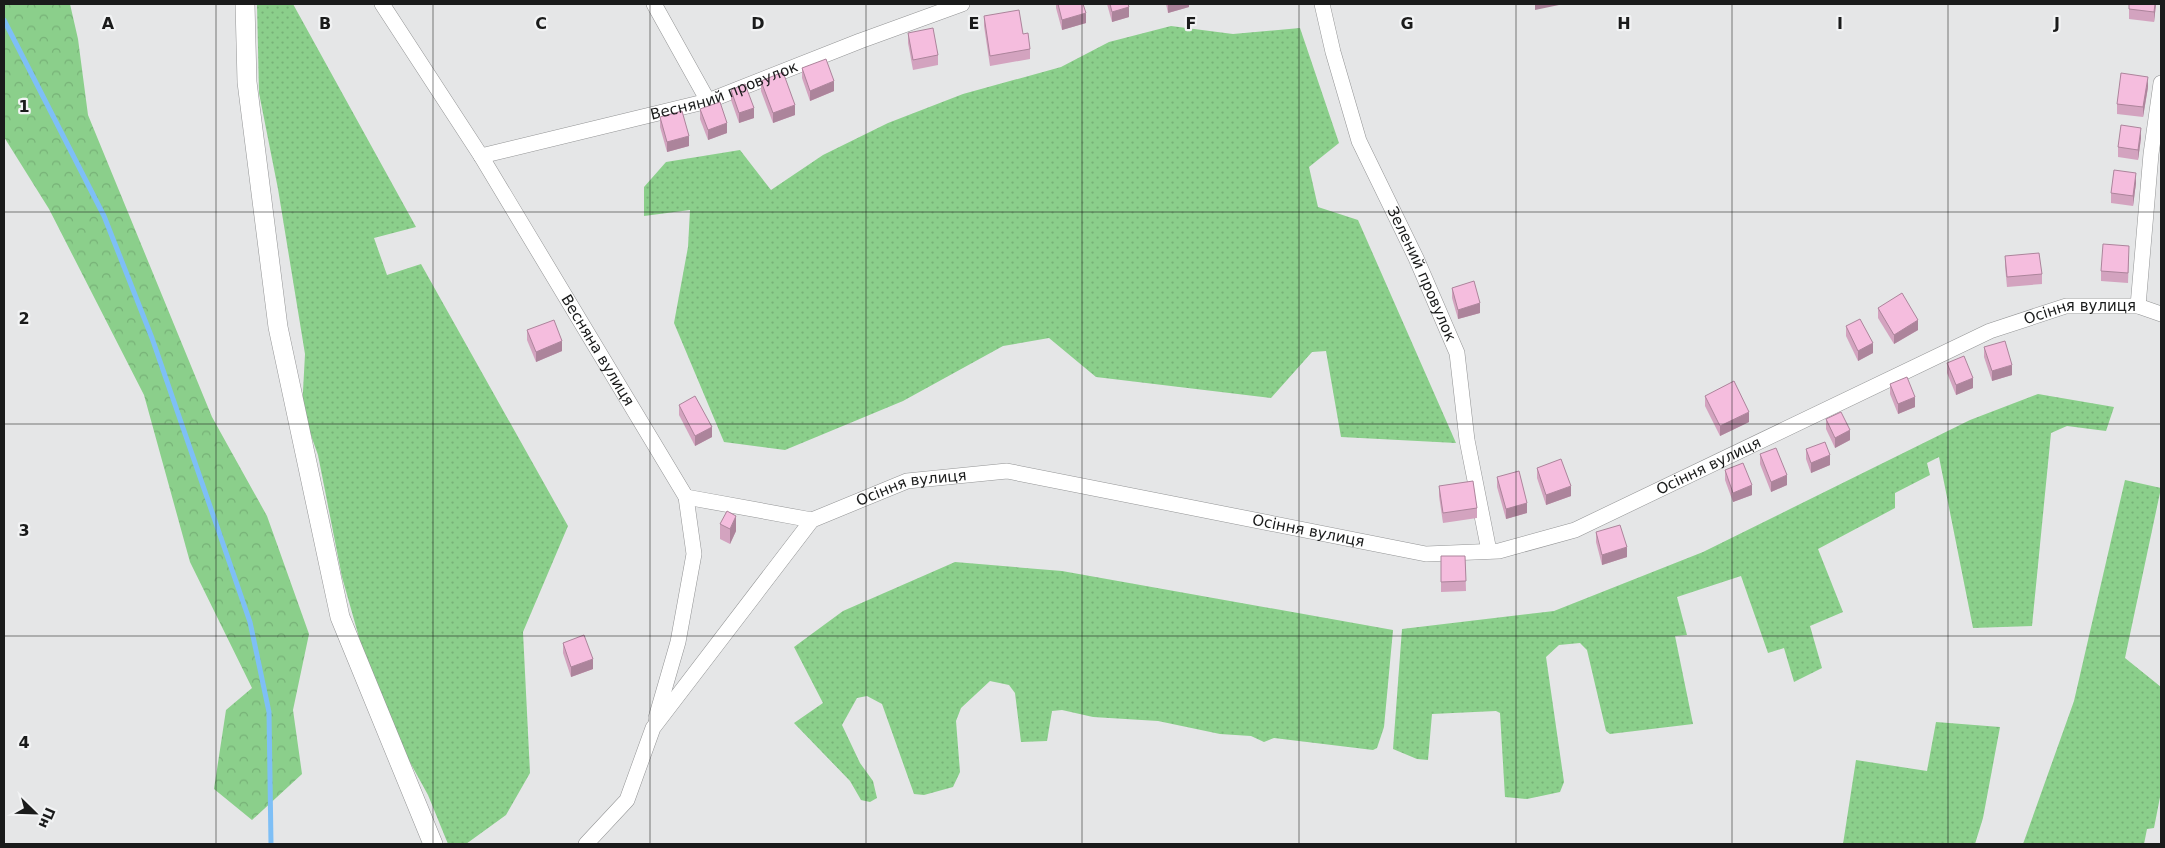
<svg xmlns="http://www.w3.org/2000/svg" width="2165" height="848" viewBox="0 0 2165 848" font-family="'DejaVu Sans',sans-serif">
  <defs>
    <pattern id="forest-crowns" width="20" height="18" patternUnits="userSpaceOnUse" patternTransform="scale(1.25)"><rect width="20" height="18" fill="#8bcf8b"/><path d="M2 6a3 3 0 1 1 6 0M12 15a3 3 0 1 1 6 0" fill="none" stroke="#77b177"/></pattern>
    <pattern id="garden-dots" width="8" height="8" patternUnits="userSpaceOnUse" patternTransform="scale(1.25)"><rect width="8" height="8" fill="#8bcf8b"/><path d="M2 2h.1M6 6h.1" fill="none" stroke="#77b177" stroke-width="1.8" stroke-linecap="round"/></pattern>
  </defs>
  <rect width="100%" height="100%" fill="#e5e6e7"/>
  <polygon fill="url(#forest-crowns)" points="4,4 70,4 78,39 88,115 212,417 267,516 309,634 293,710 302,774 252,820 214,789 226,710 252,688 190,562 144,395 49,209 4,137"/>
  <g fill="url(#garden-dots)">
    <polygon points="257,4 293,4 416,227 374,238 387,275 421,264 568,526 523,632 530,773 506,815 466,844 448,844 428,795 400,744 364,655 342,577 318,455 302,410 305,354 278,189 259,93"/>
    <polygon points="1171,26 1233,34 1300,28 1339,143 1309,167 1318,207 1358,220 1456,443 1341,437 1326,351 1312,352 1271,398 1096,377 1049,338 1003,346 903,401 785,450 724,442 674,323 688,247 690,210 644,216 644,187 666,162 740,150 771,190 823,155 888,123 963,94 1061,67 1109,42"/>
    <polygon points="2038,394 2114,407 2106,431 2067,426 2051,433 2032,626 1973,628 1939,457 1927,463 1930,475 1895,493 1895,508 1818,549 1843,612 1810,626 1822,668 1794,682 1784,648 1768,653 1741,576 1677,597 1687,635 1675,636 1693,724 1610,734 1606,731 1587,650 1580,643 1559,645 1546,657 1564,782 1560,792 1527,799 1505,797 1500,713 1496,711 1432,714 1428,760 1417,759 1393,749 1402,629 1554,611 1703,552 1970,420"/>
    <polygon points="2125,480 2161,488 2125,658 2161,687 2161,792 2154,828 2147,829 2144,844 2023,844 2074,701"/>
    <polygon points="955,562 1062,571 1393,630 1384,727 1377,748 1373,750 1274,738 1264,742 1251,736 1220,734 1158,721 1093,717 1062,710 1052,711 1047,741 1021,742 1015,693 1009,685 990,681 961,708 956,721 960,772 953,787 924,795 914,794 882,704 867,696 857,698 842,725 860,763 873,781 877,798 870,802 861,800 850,781 794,723 823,703 794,647 843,611"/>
    <polygon points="1936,722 2000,727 1983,818 1975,844 1843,844 1856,760 1927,771"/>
  </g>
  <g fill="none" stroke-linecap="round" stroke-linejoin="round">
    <polyline stroke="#7ebff6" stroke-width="5" points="4,20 104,216 152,338 250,622 269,712 271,844"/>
    <defs>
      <g id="minor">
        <path id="s1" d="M382,4L481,156L686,497L694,554L678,642L656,718"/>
        <polyline points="654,4 708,101"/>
        <path id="s2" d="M1322,4L1333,52L1359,141L1416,258L1457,353L1467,440L1489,551"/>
        <path id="s3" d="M481,156L708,101L860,41L962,4"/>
        <polyline points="2138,306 2151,154 2161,83"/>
        <polyline points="686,497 812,520"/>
        <path id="s4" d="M586,844L627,800L653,728L812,520L907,481L1007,471L1426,554L1499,551L1575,530L1990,331L2066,306H2138L2161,314"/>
      </g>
      <polyline id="tertiary" points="245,4 247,82 278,327 340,617 433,844"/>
    </defs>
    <use href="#minor" stroke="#939495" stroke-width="16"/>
    <use href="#tertiary" stroke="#939495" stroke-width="20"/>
    <use href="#minor" stroke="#fff" stroke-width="15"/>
    <use href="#tertiary" stroke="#fff" stroke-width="19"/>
  </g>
  <g fill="#d3a3bf">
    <polygon points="1056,4 1083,4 1086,23 1062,30 1056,8"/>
    <polygon points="1107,4 1128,4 1129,17 1112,22"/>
    <polygon points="1166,4 1189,4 1189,7 1168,13"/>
    <polygon points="2156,4 2154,22 2129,19 2129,9"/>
    <polygon points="984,16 1023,34 1030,49 1030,59 990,66 984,26"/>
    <polygon points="908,33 938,55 938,65 913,70 908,43"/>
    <polygon points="802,68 834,91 810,101 802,78"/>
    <polygon points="761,81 795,115 773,123 761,91"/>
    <polygon points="2148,87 2143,117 2117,114 2117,104"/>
    <polygon points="731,90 754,118 739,123 731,100"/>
    <polygon points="700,109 727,133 708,140 700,119"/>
    <polygon points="660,117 689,146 667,152 660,127"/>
    <polygon points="2141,138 2138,160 2118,157 2118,147"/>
    <polygon points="2136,183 2133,206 2111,203 2111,193"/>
    <polygon points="2005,256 2042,274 2042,284 2007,287 2005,266"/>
    <polygon points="2129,256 2128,283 2101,281 2101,271"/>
    <polygon points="1452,288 1480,313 1458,319 1452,298"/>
    <polygon points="1878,308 1918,330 1894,344 1878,318"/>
    <polygon points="1846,326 1873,353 1858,361 1846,336"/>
    <polygon points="527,330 562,351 536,362 527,340"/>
    <polygon points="1984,347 2012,375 1992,381 1984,357"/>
    <polygon points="1947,363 1973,388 1956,395 1947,373"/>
    <polygon points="1890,384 1915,407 1898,414 1890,394"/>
    <polygon points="1705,396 1749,422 1720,436 1705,406"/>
    <polygon points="679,405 712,437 695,446 679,415"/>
    <polygon points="1826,419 1850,440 1835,448 1826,429"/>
    <polygon points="1806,449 1830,465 1811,473 1806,459"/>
    <polygon points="1760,454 1787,485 1771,492 1760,464"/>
    <polygon points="1537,468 1571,496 1546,505 1537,478"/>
    <polygon points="1725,470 1752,495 1733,502 1725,480"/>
    <polygon points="1497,477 1527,513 1506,519 1497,487"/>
    <polygon points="1439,486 1477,508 1477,518 1443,523 1439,496"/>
    <polygon points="720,524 736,531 730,544 720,539"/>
    <polygon points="1596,532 1627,557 1602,565 1596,542"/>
    <polygon points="1441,556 1465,556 1466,591 1441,592"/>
    <polygon points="563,643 593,669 571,677 563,653"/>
  </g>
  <g fill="#ac849b">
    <polygon points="1168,4 1189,4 1189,7 1168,13"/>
    <polygon points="1535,4 1559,4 1559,5 1535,10"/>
    <polygon points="2155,4 2156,4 2154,22 2154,12"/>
    <polygon points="1129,7 1129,17 1112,22 1112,12"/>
    <polygon points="1086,13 1086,23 1062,30 1062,20"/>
    <polygon points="2148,77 2148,87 2143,117 2143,107"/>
    <polygon points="834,81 834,91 810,101 810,91"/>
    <polygon points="795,105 795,115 773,123 773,113"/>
    <polygon points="754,108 754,118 739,123 739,113"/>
    <polygon points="727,123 727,133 708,140 708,130"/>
    <polygon points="2141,128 2141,138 2138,160 2138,150"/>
    <polygon points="689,136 689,146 667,152 667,142"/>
    <polygon points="2136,173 2136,183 2133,206 2133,196"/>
    <polygon points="1480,303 1480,313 1458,319 1458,310"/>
    <polygon points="1918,320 1918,330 1894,344 1894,335"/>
    <polygon points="562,341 562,351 536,362 536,352"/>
    <polygon points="1873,343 1873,353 1858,361 1858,351"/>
    <polygon points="2012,365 2012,375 1992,381 1992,371"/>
    <polygon points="1973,378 1973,388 1956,395 1956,385"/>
    <polygon points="1915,397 1915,407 1898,414 1898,404"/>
    <polygon points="1749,412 1749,422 1720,436 1720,426"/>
    <polygon points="712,427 712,437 695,446 695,436"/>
    <polygon points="1850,430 1850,440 1835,448 1835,438"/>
    <polygon points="1830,455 1830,465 1811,473 1811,463"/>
    <polygon points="1787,475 1787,485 1771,492 1771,482"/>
    <polygon points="1752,485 1752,495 1733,502 1733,493"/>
    <polygon points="1571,486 1571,496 1546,505 1546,495"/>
    <polygon points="1527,503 1527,513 1506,519 1506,509"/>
    <polygon points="736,516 736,531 730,544 730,529"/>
    <polygon points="1627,547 1627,557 1602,565 1602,555"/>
    <polygon points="593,659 593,669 571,677 571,667"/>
  </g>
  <g fill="#f5bdde" stroke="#ac849b">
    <polygon points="1058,4 1083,4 1086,13 1062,20"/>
    <polygon points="1110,4 1128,4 1129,7 1112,12"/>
    <polygon points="2129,4 2155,4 2154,12 2129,9"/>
    <polygon points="1019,10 1023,34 1028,33 1030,49 990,56 984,16"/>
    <polygon points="933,28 938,55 913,60 908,33"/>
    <polygon points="826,59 834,81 810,91 802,68"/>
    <polygon points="783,72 795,105 773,113 761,81"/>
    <polygon points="2121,73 2148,77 2143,107 2117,104"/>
    <polygon points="745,84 754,108 739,113 731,90"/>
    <polygon points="720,102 727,123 708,130 700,109"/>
    <polygon points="682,111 689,136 667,142 660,117"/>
    <polygon points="2121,125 2141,128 2138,150 2118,147"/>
    <polygon points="2114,170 2136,173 2133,196 2111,193"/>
    <polygon points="2103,244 2129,246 2128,273 2101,271"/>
    <polygon points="2039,253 2042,274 2007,277 2005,256"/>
    <polygon points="1474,281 1480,303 1458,310 1452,288"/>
    <polygon points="1902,293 1918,320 1894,335 1878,308"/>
    <polygon points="1860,319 1873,343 1858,351 1846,326"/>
    <polygon points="554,320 562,341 536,352 527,330"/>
    <polygon points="2005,341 2012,365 1992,371 1984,347"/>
    <polygon points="1964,356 1973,378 1956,385 1947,363"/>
    <polygon points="1907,377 1915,397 1898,404 1890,384"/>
    <polygon points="1734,381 1749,412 1720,426 1705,396"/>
    <polygon points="695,396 712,427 695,436 679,405"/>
    <polygon points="1841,412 1850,430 1835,438 1826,419"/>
    <polygon points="1825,442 1830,455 1811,463 1806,449"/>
    <polygon points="1776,448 1787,475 1771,482 1760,454"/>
    <polygon points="1561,459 1571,486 1546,495 1537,468"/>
    <polygon points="1743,463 1752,485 1733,493 1725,470"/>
    <polygon points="1519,471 1527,503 1506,509 1497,477"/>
    <polygon points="1473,481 1477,508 1443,513 1439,486"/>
    <polygon points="727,511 736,516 730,529 720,524"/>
    <polygon points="1620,525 1627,547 1602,555 1596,532"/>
    <polygon points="1441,556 1465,556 1466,581 1441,582"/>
    <polygon points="584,635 593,659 571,667 563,643"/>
  </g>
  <path fill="none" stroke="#1a1b1b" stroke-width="1" stroke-opacity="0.55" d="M216,4V844M433,4V844M650,4V844M866,4V844M1082,4V844M1299,4V844M1516,4V844M1732,4V844M1948,4V844M4,212H2161M4,424H2161M4,636H2161"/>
  <g text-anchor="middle" stroke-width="4.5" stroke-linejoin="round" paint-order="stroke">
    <g font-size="15" fill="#1a1b1b" stroke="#f2f3f4">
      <text dy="5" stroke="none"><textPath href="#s3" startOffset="252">Весняний провулок</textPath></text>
      <text dy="5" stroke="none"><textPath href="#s2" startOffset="289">Зелений провулок</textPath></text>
      <text dy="5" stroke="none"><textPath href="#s4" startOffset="1734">Осіння вулиця</textPath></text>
      <text dy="5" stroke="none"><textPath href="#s1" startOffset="408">Весняна вулиця</textPath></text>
      <text dy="5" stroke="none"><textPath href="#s4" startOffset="1329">Осіння вулиця</textPath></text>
      <text dy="5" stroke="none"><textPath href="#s4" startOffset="504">Осіння вулиця</textPath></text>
      <text dy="5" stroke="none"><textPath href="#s4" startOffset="909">Осіння вулиця</textPath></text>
    </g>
  </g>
  <g font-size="16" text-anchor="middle" font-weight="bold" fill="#1a1b1b" stroke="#f2f3f4" stroke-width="4.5" stroke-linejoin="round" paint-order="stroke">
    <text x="108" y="29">A</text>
    <text x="325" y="29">B</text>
    <text x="541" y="29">C</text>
    <text x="758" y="29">D</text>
    <text x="974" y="29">E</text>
    <text x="1191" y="29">F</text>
    <text x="1407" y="29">G</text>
    <text x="1624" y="29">H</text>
    <text x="1840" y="29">I</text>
    <text x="2057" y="29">J</text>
    <text x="24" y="112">1</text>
    <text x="24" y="324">2</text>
    <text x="24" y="536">3</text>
    <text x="24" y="748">4</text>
  </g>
  <rect width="2165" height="848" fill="none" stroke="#1a1b1b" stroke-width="10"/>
  <g transform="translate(35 813) rotate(113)" stroke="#f2f3f4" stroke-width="4" paint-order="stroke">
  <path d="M0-4L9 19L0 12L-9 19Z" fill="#1a1b1b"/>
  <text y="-8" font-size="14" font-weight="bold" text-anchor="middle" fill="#1a1b1b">Пн</text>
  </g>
</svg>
